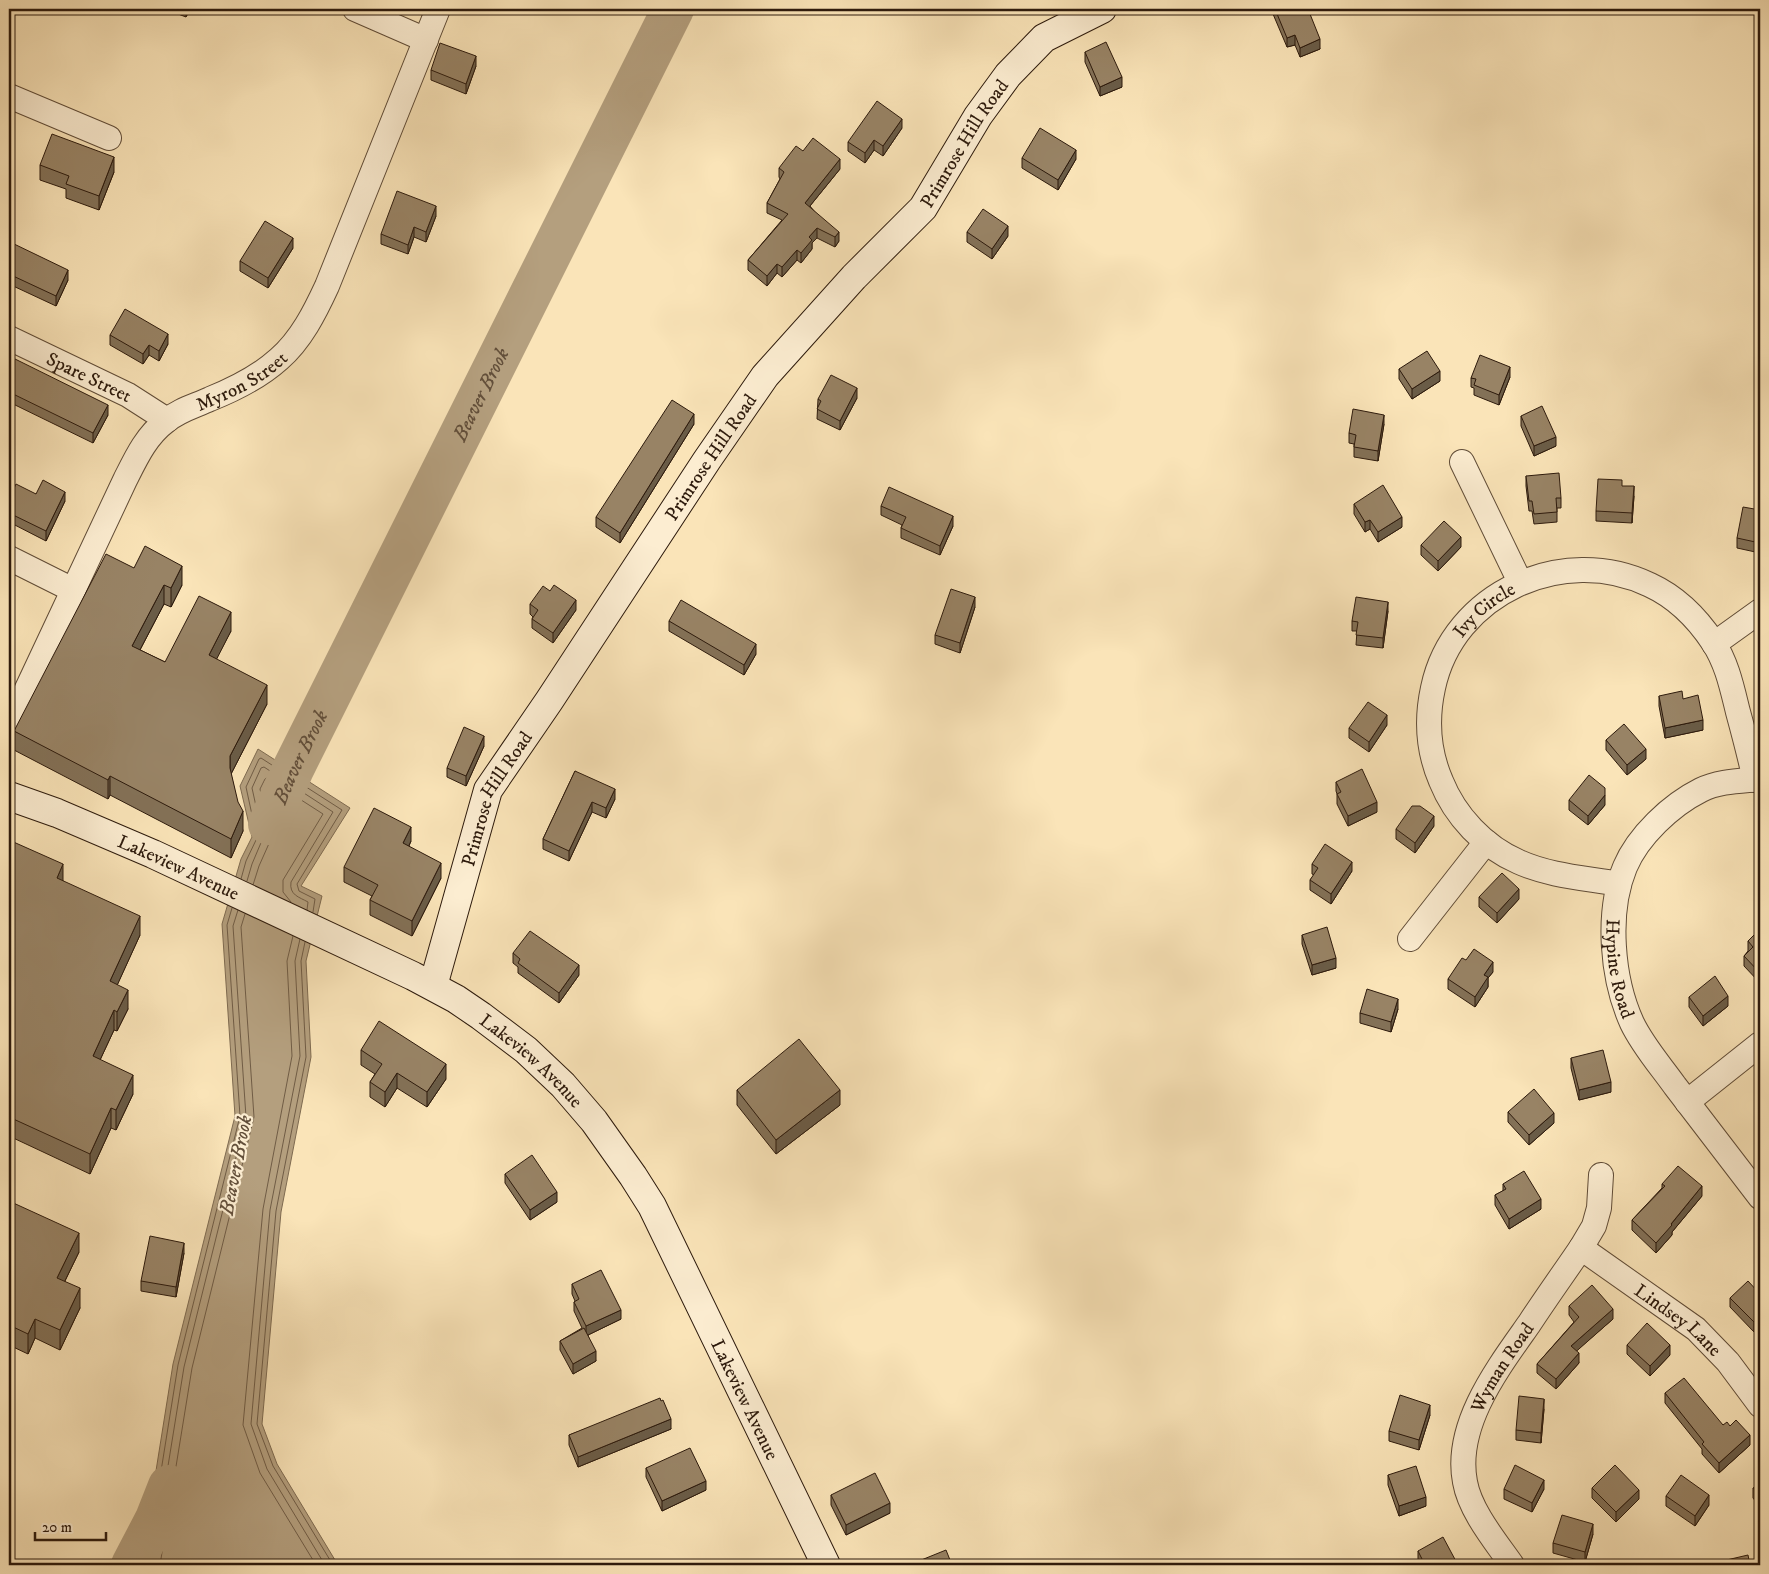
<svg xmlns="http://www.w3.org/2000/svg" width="1769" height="1574" viewBox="0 0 1769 1574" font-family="'IM FELL DW Pica',serif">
  <rect width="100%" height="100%" fill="#fae4b8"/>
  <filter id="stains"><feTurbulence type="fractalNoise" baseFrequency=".004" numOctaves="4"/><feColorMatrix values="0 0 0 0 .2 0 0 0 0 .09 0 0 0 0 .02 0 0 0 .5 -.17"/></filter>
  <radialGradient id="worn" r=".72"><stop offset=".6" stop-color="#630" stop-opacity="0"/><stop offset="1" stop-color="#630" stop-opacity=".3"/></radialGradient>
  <polygon fill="#b49f7e" stroke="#7e6a50" points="258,749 350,808 301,886 322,896 306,961 311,1057 281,1212 262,1424 277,1464 338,1565 141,1565 173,1364 235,1116 222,924 241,859 252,837 240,786"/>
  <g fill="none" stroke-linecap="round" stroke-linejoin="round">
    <g stroke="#705c45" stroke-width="1">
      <polyline points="241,879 246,861 257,838 246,787 259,759 261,758 342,810 297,884 299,891 315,899 313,912"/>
      <path d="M247,881L252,864L263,838L252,788L261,768L264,767L333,812L291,882C289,895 299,897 308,902L307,910"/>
      <polyline points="253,885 259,866 271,839 260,789 265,779 267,778 323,814 283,880 283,892 291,902"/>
      <polyline points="293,936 287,961 292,1056 263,1209 243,1425 260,1473 316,1565"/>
      <polyline points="300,939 295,961 300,1056 270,1210 251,1424 267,1469 325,1565"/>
      <polyline points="305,942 301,961 306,1057 276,1211 257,1424 273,1466 333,1565"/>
      <polyline points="146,1565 178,1365 240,1116 227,925 232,908"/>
      <polyline points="152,1565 184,1367 246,1117 233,926 238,910"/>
      <polyline points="160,1565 192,1368 254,1117 241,927 245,914"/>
    </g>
    <g stroke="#b49f7e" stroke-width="42">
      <path id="s1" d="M269,824L293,769L673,9"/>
      <polyline points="132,1565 156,1519 169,1486"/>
    </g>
    <defs>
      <g id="street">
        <polyline points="355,9 426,40"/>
        <polyline points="9,96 109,138"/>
        <path id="s2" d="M9,338L128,395L167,420"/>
        <polyline points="1462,462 1520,582"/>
        <polyline points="9,558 73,590"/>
        <polyline points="1714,644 1760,611"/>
        <path id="s3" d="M9,727L125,480C136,458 146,436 166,421C179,410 195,406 210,399C235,389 259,377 279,359C301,340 315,312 327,286L438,9"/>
        <path id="s4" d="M1760,779C1741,781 1719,781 1701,790C1671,805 1638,836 1625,867C1606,913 1612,979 1632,1023C1643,1046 1660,1065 1675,1086C1703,1123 1732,1160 1760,1197"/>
        <path id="s5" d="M1619,884C1586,878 1550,876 1519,862C1484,847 1455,816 1441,781C1428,751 1426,720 1433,688C1453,593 1563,543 1650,585C1676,597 1697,618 1713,642C1727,663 1732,688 1738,712C1744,734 1750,757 1755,780"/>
        <polyline points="1410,939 1486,842"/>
        <polyline points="1687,1102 1760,1044"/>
        <path id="s6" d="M1581,1248L1696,1329L1728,1362L1760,1405"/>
        <path id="s7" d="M1512,1565C1496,1542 1470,1511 1465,1482C1454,1425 1498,1368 1529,1324C1546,1298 1564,1273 1581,1248L1594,1226L1599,1208L1601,1175"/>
      </g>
      <g id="secondary">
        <path id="s8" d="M9,796L57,813L153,854L413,976L456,999L481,1016L526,1050L563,1085L594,1121L633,1176L652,1206L826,1565"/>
        <path id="s9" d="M433,986L488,790L549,701L707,460L765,376L854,277L923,208L978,116L1008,75L1044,38L1102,9"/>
      </g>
    </defs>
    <use href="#street" stroke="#604c37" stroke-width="26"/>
    <use href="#secondary" stroke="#2d1a0c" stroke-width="30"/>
    <use href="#street" stroke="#fcedd1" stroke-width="24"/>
    <use href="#secondary" stroke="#fcedd1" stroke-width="28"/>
  </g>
  <g fill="#837157" stroke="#2d1a0c">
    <polygon points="165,9 190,9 186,17"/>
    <polygon points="1273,9 1308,9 1320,49 1300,57 1295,45 1287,47 1273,14"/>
    <polygon points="1085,52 1122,87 1100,96 1085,62"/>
    <polygon points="476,66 466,94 431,80 431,70"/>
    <polygon points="902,128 883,156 874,150 865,163 848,151 848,142"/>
    <polygon points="803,151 840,169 810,206 839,241 835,247 817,238 812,243 812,249 801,263 797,260 782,277 777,273 767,286 748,270 748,260 782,220 767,213 767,203 780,179 779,177 779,168"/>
    <polygon points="1022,158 1076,159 1058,190 1022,168"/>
    <polygon points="40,165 114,172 99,210 66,198 66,189 40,180"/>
    <polygon points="436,216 426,242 414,237 408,254 381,244 381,234"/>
    <polygon points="967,232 1008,236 992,259 967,242"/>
    <polygon points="293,248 268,288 240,271 240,261"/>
    <polygon points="9,249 68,280 56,306 11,285 10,288 9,287"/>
    <polygon points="110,335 168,344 159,361 149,355 143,364 110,345"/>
    <polygon points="9,356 108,415 93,443 9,402"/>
    <polygon points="1399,369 1440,381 1412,399 1399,379"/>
    <polygon points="1510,377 1499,405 1474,395 1474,388 1471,387 1471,378"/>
    <polygon points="857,398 840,430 817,419 818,399"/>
    <polygon points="1521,416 1556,446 1534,456 1521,426"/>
    <polygon points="694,424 620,543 596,527 596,517"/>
    <polygon points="1384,424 1378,461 1354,457 1354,444 1349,443 1349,433"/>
    <polygon points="1526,476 1561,498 1561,508 1557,508 1557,522 1534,524 1532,511 1529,511 1526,486"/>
    <polygon points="36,494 65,501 46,541 9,522 9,499"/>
    <polygon points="1634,496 1632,523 1596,521 1596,511"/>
    <polygon points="1354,504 1402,527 1378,542 1370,529 1365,532 1354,514"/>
    <polygon points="881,506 953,526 940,555 901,538 901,528 902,525 881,515"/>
    <polygon points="1760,510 1760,553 1737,548 1737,538"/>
    <polygon points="1421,545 1461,547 1438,571 1421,555"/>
    <polygon points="134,568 182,585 171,607 164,604 140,650 165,662 231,631 216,659 267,704 231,774 243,831 231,858 110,795 108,799 14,750 14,731"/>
    <polygon points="550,591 576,610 553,643 532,628 532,619 533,617 530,614 530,604"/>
    <polygon points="975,607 960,653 935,644 935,635"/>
    <polygon points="1388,611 1383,648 1356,645 1357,631 1352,631 1352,621"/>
    <polygon points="669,621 756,654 744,675 669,631"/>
    <polygon points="1659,696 1703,730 1665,738 1659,706"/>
    <polygon points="1387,725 1369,752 1349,738 1349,728"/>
    <polygon points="1606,740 1646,759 1627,775 1606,750"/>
    <polygon points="484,746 466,786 447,777 447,768"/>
    <polygon points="575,771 615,799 606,818 592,812 569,861 543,849 543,839"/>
    <polygon points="1336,782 1377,812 1348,826 1337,804 1337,794 1336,791"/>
    <polygon points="1569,800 1605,805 1588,825 1569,810"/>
    <polygon points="1434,826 1415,853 1396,839 1396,829"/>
    <polygon points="9,840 63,881 140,935 117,985 128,1009 117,1031 114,1030 100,1060 133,1094 116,1130 111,1128 90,1174 9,1136"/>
    <polygon points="411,841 409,846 441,878 412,936 370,915 370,900 372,896 344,882 344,867"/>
    <polygon points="1312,864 1352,871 1331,904 1310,890 1310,880 1314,875 1312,874"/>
    <polygon points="1479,897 1519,899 1497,923 1479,907"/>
    <polygon points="1760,929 1760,983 1744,966 1744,956 1748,951 1748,941"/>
    <polygon points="1302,935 1336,968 1312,975 1302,944"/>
    <polygon points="513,953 579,975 559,1003 518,973 518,967 513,963"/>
    <polygon points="1466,960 1493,972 1488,978 1488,987 1475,1007 1448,989 1448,979"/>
    <polygon points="1689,997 1728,1006 1703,1026 1689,1007"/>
    <polygon points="1398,1009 1391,1032 1360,1023 1360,1013"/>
    <polygon points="361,1050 446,1079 427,1107 397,1088 385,1107 370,1097 370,1082 375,1074 361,1065"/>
    <polygon points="1571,1058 1611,1092 1579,1100 1571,1068"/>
    <polygon points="737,1090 840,1105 776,1154 737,1105"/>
    <polygon points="1508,1112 1554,1123 1529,1145 1508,1122"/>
    <polygon points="505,1174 557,1202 530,1220 505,1183"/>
    <polygon points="1503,1184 1541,1209 1509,1229 1495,1205 1495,1195 1503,1191"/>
    <polygon points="1662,1184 1702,1196 1672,1232 1672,1235 1656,1253 1632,1230 1632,1220 1662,1188"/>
    <polygon points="9,1201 79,1252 65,1281 80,1308 60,1350 35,1338 28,1354 9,1345"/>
    <polygon points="184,1253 176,1297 141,1291 141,1281"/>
    <polygon points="572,1284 621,1319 588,1335 596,1361 573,1374 560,1350 560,1341 582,1328 574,1311 574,1302 575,1301 572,1294"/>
    <polygon points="1760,1294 1760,1325 1754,1332 1730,1307 1730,1298"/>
    <polygon points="1569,1306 1613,1319 1576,1351 1579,1363 1556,1389 1537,1373 1537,1364 1574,1322 1569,1315"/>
    <polygon points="1627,1345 1670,1355 1650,1376 1627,1354"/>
    <polygon points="1665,1393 1723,1425 1730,1426 1750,1445 1719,1473 1702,1454 1702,1449 1665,1403"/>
    <polygon points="661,1401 671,1429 578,1467 569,1445 569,1435"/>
    <polygon points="1544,1409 1541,1443 1516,1440 1516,1430"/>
    <polygon points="1430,1415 1419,1450 1389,1441 1389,1431"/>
    <polygon points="1760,1464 1760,1507 1753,1498 1753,1488 1760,1483 1756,1477 1756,1467"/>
    <polygon points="646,1468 706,1490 662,1511 646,1477"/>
    <polygon points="1388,1475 1426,1506 1399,1516 1388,1485"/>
    <polygon points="1592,1488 1639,1499 1616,1522 1592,1498"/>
    <polygon points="1504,1489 1544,1489 1532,1512 1504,1499"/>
    <polygon points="831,1495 890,1513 846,1535 831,1505"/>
    <polygon points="1666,1496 1709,1505 1695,1526 1666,1506"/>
    <polygon points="1593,1534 1585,1562 1553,1553 1553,1543"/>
    <polygon points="1418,1551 1458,1565 1420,1565 1418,1561"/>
  </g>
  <g fill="#6a5c47" stroke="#2d1a0c">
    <polygon points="186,9 190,9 186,17"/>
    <polygon points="1295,35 1295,45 1287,47 1287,38"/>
    <polygon points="1320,39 1320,49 1300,57 1300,48"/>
    <polygon points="476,56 476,66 466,94 466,84"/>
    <polygon points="1122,77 1122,87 1100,96 1100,87"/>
    <polygon points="902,119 902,128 883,156 883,146"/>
    <polygon points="874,140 874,150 865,163 865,153"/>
    <polygon points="1076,150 1076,159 1058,190 1058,180"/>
    <polygon points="114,157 114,172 99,210 99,196"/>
    <polygon points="840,159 840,169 805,212 805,203"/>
    <polygon points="436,206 436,216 426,242 426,232"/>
    <polygon points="1008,226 1008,236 992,259 992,249"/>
    <polygon points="414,227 414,237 408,254 408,245"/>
    <polygon points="817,228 817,238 812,243 812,249 801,263 801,253 809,237"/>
    <polygon points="839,232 839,241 835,247 835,237"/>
    <polygon points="293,238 293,248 268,288 268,278"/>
    <polygon points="797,250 797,260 782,277 782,267"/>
    <polygon points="777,264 777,273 767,286 767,276"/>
    <polygon points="68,270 68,280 56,306 56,296"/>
    <polygon points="11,275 11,285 10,288 10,278"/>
    <polygon points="168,334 168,344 159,361 159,351"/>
    <polygon points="149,345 149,355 143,364 143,354"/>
    <polygon points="1510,367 1510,377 1499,405 1499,395"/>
    <polygon points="1440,371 1440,381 1412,399 1412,389"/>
    <polygon points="857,388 857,398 840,430 840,421"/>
    <polygon points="108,405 108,415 93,443 93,433"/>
    <polygon points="694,414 694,424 620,543 620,533"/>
    <polygon points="1384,415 1384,424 1378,461 1378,451"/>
    <polygon points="1556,437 1556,446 1534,456 1534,446"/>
    <polygon points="1634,486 1634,496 1632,523 1632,513"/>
    <polygon points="65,492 65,501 46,541 46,531"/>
    <polygon points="953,516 953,526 940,555 940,546"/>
    <polygon points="1402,517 1402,527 1378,542 1378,532"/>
    <polygon points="1370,520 1370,529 1365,532 1365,522"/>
    <polygon points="1461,537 1461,547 1438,571 1438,561"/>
    <polygon points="182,566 182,585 171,607 171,588"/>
    <polygon points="164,585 164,604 132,665 132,646"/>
    <polygon points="975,597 975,607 960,653 960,643"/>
    <polygon points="576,600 576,610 553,643 553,633"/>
    <polygon points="1388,602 1388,611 1383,648 1383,638"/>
    <polygon points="231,612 231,631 209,674 209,655"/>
    <polygon points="756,644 756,654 744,675 744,665"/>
    <polygon points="267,685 267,704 230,776 230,756"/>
    <polygon points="1387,715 1387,725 1369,752 1369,742"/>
    <polygon points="1703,720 1703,730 1665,738 1665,728"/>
    <polygon points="484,736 484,746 466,786 466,776"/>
    <polygon points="1646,749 1646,759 1627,775 1627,765"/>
    <polygon points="110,776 110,795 108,799 108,780"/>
    <polygon points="615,789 615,799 606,818 606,808"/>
    <polygon points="1605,795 1605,805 1588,825 1588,816"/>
    <polygon points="592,802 592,812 569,861 569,851"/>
    <polygon points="1377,802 1377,812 1348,826 1348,816"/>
    <polygon points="243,811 243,831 231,858 231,839"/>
    <polygon points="1434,816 1434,826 1415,853 1415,843"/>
    <polygon points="411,827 411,841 403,858 403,843"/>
    <polygon points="1352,862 1352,871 1331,904 1331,894"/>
    <polygon points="441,863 441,878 412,936 412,921"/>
    <polygon points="63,864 63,884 57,878"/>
    <polygon points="1519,889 1519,899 1497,923 1497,913"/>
    <polygon points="140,916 140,935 110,1001 110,981"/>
    <polygon points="1336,958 1336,968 1312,975 1312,965"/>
    <polygon points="1493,962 1493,972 1488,978 1488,987 1475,1007 1475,997 1484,975"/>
    <polygon points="579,965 579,975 559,1003 559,993"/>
    <polygon points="128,990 128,1009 117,1031 117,1012"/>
    <polygon points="1728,996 1728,1006 1703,1026 1703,1016"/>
    <polygon points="1398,999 1398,1009 1391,1032 1391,1022"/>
    <polygon points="114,1010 114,1030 93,1075 93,1056"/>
    <polygon points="446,1064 446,1079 427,1107 427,1092"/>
    <polygon points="397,1073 397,1088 385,1107 385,1092"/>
    <polygon points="133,1075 133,1094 116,1130 116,1110"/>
    <polygon points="1611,1082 1611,1092 1579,1100 1579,1090"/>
    <polygon points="840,1090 840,1105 776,1154 776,1140"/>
    <polygon points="111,1108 111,1128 90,1174 90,1154"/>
    <polygon points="1554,1113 1554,1123 1529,1145 1529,1135"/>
    <polygon points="12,1155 12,1174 9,1181 9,1162"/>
    <polygon points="1702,1186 1702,1196 1672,1232 1672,1235 1656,1253 1656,1243"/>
    <polygon points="557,1192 557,1202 530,1220 530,1210"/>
    <polygon points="1541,1199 1541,1209 1509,1229 1509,1219"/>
    <polygon points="79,1233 79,1252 57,1297 57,1278"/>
    <polygon points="184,1243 184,1253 176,1297 176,1287"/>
    <polygon points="80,1288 80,1308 60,1350 60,1330"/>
    <polygon points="1613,1309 1613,1319 1571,1356 1571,1346"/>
    <polygon points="621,1310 621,1319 586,1336 586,1326"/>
    <polygon points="1760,1316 1760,1325 1754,1332 1754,1322"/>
    <polygon points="35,1319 35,1338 28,1354 28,1334"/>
    <polygon points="1670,1345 1670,1355 1650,1376 1650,1366"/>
    <polygon points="596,1351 596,1361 573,1374 573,1364"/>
    <polygon points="1579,1353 1579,1363 1556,1389 1556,1379"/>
    <polygon points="1544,1399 1544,1409 1541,1443 1541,1433"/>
    <polygon points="1430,1405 1430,1415 1419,1450 1419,1440"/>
    <polygon points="671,1419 671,1429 578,1467 578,1457"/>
    <polygon points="1750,1435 1750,1445 1719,1473 1719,1463"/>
    <polygon points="1544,1480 1544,1489 1532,1512 1532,1503"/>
    <polygon points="706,1481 706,1490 662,1511 662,1501"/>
    <polygon points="1639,1490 1639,1499 1616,1522 1616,1512"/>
    <polygon points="1709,1495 1709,1505 1695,1526 1695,1516"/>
    <polygon points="1426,1497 1426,1506 1399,1516 1399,1506"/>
    <polygon points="890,1503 890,1513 846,1535 846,1525"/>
    <polygon points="1593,1524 1593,1534 1585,1562 1585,1552"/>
  </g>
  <g fill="#988365" stroke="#2d1a0c">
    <polygon points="1275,9 1308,9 1320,39 1300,48 1295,35 1287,38"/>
    <polygon points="1106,42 1122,77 1100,87 1085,52"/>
    <polygon points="440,43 476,56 466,84 431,70"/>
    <polygon points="877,101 902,119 883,146 874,140 865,153 848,142"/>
    <polygon points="1040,128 1076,150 1058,180 1022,158"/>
    <polygon points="52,134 114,157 99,196 66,184 69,176 40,165"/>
    <polygon points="813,138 840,159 805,203 839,232 835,237 817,228 809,237 812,240 801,253 797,250 782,267 777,264 767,276 748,260 788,214 767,203 784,172 779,168 796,146 803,151"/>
    <polygon points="397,191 436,206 426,232 414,227 408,245 381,234"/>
    <polygon points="983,209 1008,226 992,249 967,232"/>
    <polygon points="265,221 293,238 268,278 240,261"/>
    <polygon points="12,243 68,270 56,296 11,275 10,278 9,277 9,249"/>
    <polygon points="125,309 168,334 159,351 149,345 143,354 110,335"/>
    <polygon points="1427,351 1440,371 1412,389 1399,369"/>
    <polygon points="1480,355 1510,367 1499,395 1474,385 1476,379 1471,378"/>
    <polygon points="9,356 108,405 93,433 9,392"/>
    <polygon points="831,375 857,388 840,421 817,409 821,401 818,399"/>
    <polygon points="672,400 694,414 620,533 596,517"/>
    <polygon points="1542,406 1556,437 1534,446 1521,416"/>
    <polygon points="1353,409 1384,415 1378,451 1354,447 1356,435 1349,433"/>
    <polygon points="1559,473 1561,498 1556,498 1557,512 1534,514 1532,501 1529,501 1526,476"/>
    <polygon points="1598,479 1622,480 1622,486 1634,486 1632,513 1596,511"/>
    <polygon points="43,480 65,492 46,531 9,513 9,499 16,484 36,494"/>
    <polygon points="1383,485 1402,517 1378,532 1370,520 1365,522 1354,504"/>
    <polygon points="889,487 953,516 940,546 901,528 906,517 881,506"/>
    <polygon points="1743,507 1760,510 1760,543 1737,538"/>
    <polygon points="1444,521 1461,537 1438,561 1421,545"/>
    <polygon points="145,546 182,566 171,588 164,585 132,646 165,662 199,596 231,612 209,655 267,685 230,756 230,768 238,802 243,811 231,839 110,776 108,780 14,731 106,554 134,568"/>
    <polygon points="554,585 576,600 553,633 532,619 538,610 530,604 543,586 550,591"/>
    <polygon points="951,589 975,597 960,643 935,635"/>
    <polygon points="1356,597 1388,602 1383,638 1356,635 1358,622 1352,621"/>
    <polygon points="681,600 756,644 744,665 669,621"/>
    <polygon points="1682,691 1683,699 1698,695 1703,720 1665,728 1659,696"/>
    <polygon points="1368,702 1387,715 1369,742 1349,728"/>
    <polygon points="1624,724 1646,749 1627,765 1606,740"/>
    <polygon points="464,727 484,736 466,776 447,768"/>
    <polygon points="1362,769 1377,802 1348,816 1337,794 1341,792 1336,782"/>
    <polygon points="575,771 615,789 606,808 592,802 569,851 543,839"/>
    <polygon points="1589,775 1605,788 1605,795 1588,816 1569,800"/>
    <polygon points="1412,806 1420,806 1434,816 1415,843 1396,829"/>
    <polygon points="374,808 411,827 403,843 441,863 412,921 370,900 378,885 344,867"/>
    <polygon points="9,840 63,864 57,878 140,916 110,981 128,990 117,1012 114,1010 93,1056 133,1075 116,1110 111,1108 90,1154 9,1117"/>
    <polygon points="1325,844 1352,862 1331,894 1310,880 1318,868 1312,864"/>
    <polygon points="1502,873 1519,889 1497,913 1479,897"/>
    <polygon points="1327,927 1336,958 1312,965 1302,935"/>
    <polygon points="1760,929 1760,973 1744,956 1753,947 1748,941"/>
    <polygon points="530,931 579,965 559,993 518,963 520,959 513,953"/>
    <polygon points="1474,949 1493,962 1484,975 1488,977 1475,997 1448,979 1462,958 1466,960"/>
    <polygon points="1715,976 1728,996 1703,1016 1689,997"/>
    <polygon points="1367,989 1398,999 1391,1022 1360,1013"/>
    <polygon points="379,1021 446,1064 427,1092 397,1073 385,1092 370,1082 382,1064 361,1050"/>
    <polygon points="799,1039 840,1090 776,1140 737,1090"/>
    <polygon points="1603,1050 1611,1082 1579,1090 1571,1058"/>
    <polygon points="1534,1089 1554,1113 1529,1135 1508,1112"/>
    <polygon points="9,1151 12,1155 9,1162"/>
    <polygon points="532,1155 557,1192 530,1210 505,1174"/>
    <polygon points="1678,1166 1702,1186 1671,1224 1672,1225 1656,1243 1632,1220 1665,1186 1662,1184"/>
    <polygon points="1524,1171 1541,1199 1509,1219 1495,1195 1506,1189 1503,1184"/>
    <polygon points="9,1201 79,1233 57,1278 80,1288 60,1330 35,1319 28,1334 9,1325"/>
    <polygon points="150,1236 184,1243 176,1287 141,1281"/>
    <polygon points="601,1270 621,1310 586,1326 574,1302 579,1299 572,1284"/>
    <polygon points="1748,1281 1760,1294 1760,1316 1754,1322 1730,1298"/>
    <polygon points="1592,1285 1613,1309 1571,1346 1579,1353 1556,1379 1537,1364 1579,1317 1569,1306"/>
    <polygon points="1647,1323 1670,1345 1650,1366 1627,1345"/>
    <polygon points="584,1328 596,1351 573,1364 560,1341"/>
    <polygon points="1684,1378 1723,1425 1727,1422 1730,1426 1736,1420 1750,1435 1719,1463 1702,1444 1704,1442 1665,1393"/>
    <polygon points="1400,1395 1430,1405 1419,1440 1389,1431"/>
    <polygon points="1519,1396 1544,1399 1541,1433 1516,1430"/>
    <polygon points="660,1398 661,1401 663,1400 671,1419 578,1457 569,1435"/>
    <polygon points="690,1448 706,1481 662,1501 646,1468"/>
    <polygon points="1760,1464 1760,1474 1756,1467"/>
    <polygon points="1515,1465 1544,1480 1532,1503 1504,1489"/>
    <polygon points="1615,1465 1639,1490 1616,1512 1592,1488"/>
    <polygon points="1416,1466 1426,1497 1399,1506 1388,1475"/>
    <polygon points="875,1473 890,1503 846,1525 831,1495"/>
    <polygon points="1681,1475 1709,1495 1695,1516 1666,1496"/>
    <polygon points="1760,1483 1760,1497 1753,1488"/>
    <polygon points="1562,1515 1593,1524 1585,1552 1553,1543"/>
    <polygon points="1443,1537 1458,1565 1425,1565 1418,1551"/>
    <polygon points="946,1550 952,1565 909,1565"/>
    <polygon points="1748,1555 1750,1565 1719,1565 1718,1562"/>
  </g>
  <g text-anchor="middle" stroke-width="4.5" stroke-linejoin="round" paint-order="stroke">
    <g font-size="19" fill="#2d1a0c" stroke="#fcedd1">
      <text dy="7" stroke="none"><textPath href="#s9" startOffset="1009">Primrose Hill Road</textPath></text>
      <text dy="7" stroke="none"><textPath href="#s2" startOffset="89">Spare Street</textPath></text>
      <text dy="7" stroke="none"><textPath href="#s3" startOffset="431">Myron Street</textPath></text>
      <text dy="7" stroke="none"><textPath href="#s9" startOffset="604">Primrose Hill Road</textPath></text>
      <text dy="7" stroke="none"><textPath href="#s5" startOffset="409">Ivy Circle</textPath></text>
      <text dy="7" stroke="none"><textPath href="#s9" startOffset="199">Primrose Hill Road</textPath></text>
      <text dy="7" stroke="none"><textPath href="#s8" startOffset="184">Lakeview Avenue</textPath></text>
      <text dy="7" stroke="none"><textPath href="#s4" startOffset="274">Hypine Road</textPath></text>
      <text dy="7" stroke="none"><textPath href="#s8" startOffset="589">Lakeview Avenue</textPath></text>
      <text dy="7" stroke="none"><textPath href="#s6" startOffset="121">Lindsey Lane</textPath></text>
      <text dy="7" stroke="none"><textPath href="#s7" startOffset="220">Wyman Road</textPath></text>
      <text dy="7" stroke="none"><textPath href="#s8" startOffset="994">Lakeview Avenue</textPath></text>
    </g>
    <g font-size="20" font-style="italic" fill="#634f3a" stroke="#fcedd1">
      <text dy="7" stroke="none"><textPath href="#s1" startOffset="479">Beaver Brook</textPath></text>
      <text dy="7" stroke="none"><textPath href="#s1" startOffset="74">Beaver Brook</textPath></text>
      <text transform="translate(235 1165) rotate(-79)" y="7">Beaver Brook</text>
    </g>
  </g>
  <rect width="1769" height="1574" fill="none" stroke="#fae4b8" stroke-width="30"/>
  <rect x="10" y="10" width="1749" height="1554" fill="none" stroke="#2d1a0c" stroke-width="2.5"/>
  <rect x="15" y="15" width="1739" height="1544" fill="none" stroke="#2d1a0c"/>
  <path d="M35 1532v8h71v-8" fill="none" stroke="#2d1a0c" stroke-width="2.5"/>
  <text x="42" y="1532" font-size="15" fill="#2d1a0c" stroke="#fcedd1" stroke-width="4" paint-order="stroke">20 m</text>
  <rect width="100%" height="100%" filter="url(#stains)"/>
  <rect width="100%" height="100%" fill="url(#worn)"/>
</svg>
